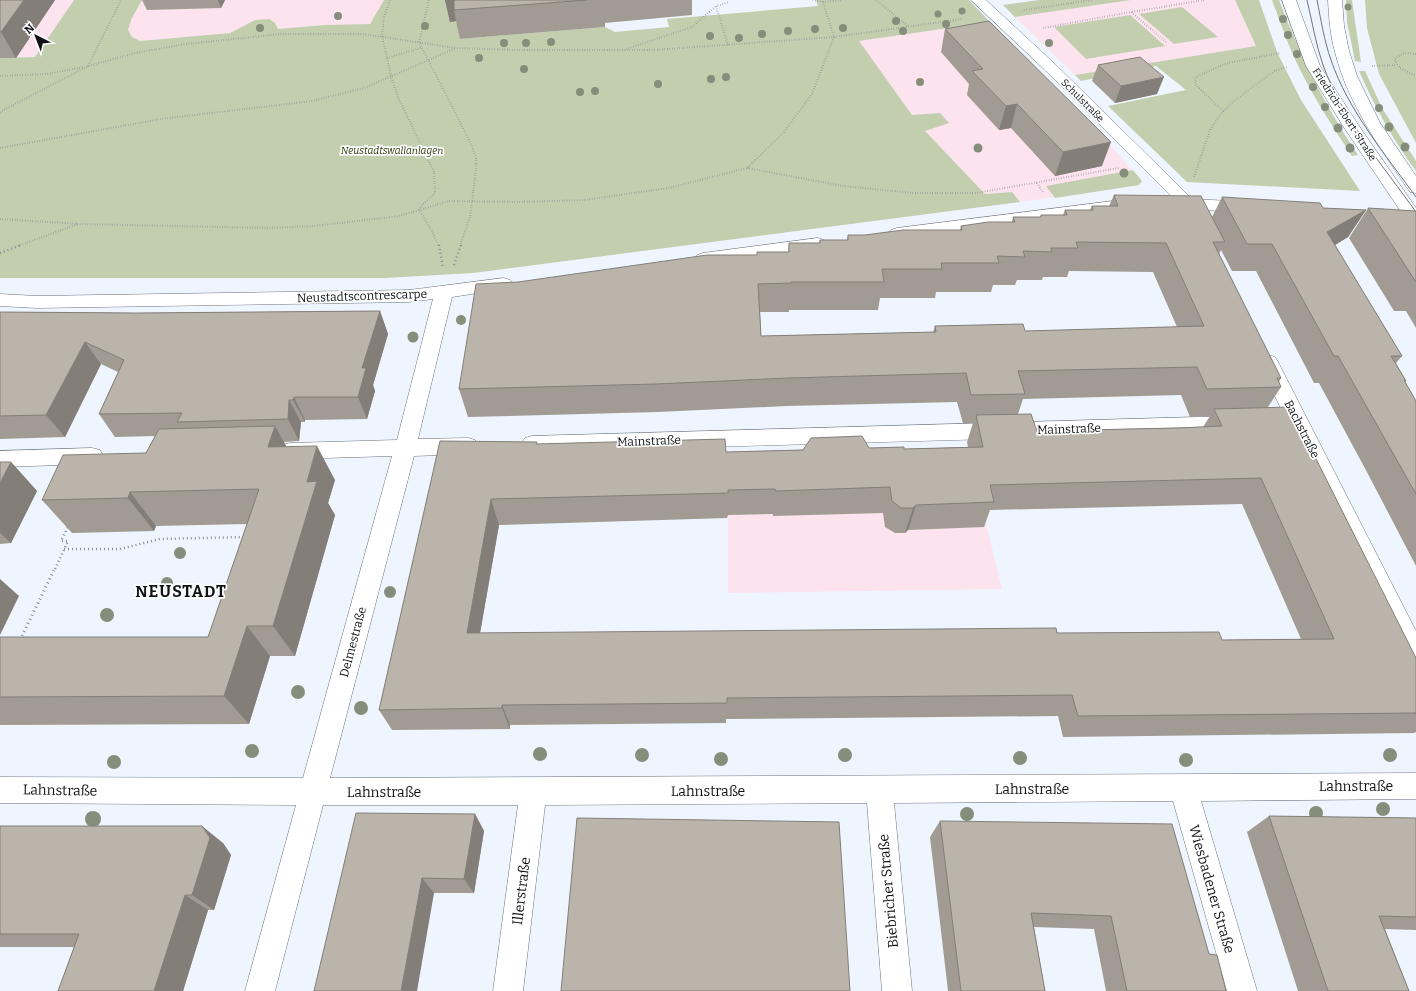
<svg xmlns="http://www.w3.org/2000/svg" width="1416" height="991" viewBox="0 0 1416 991" font-family="Bitter,serif">
  <rect width="100%" height="100%" fill="#eef5ff"/>
  <g fill="#fce3ed">
    <polygon points="0,0 74,0 35,57 0,58"/>
    <polygon points="142,0 384,0 370,24 325,25 278,29 275,23 255,20 230,33 140,41 132,37 128,30 131,20"/>
    <polygon points="1131,0 1235,0 1257,46 1075,75 1015,17"/>
    <polygon points="990,22 1108,143 1142,181 1139,185 1020,202 1012,192 985,194 924,130 949,123 940,113 912,116 858,41"/>
    <polygon points="968,450 1002,589 728,593 728,515"/>
  </g>
  <g fill="#c2ceae">
    <polygon points="74,0 142,0 131,20 128,30 132,37 140,41 230,33 255,20 269,19 275,23 278,29 325,25 370,24 384,0 450,0 459,20 460,39 605,27 615,32 669,27 667,19 818,6 816,0 969,0 990,22 859,41 912,115 940,113 949,123 925,131 985,194 1012,192 1020,202 473,273 385,278 0,278 0,58 35,57"/>
    <polygon points="1039,0 1131,0 1015,17 1003,5"/>
    <polygon points="1235,0 1259,0 1277,52 1301,100 1360,191 1187,182 1108,106 1186,90 1156,66 1081,81 1075,75 1256,46"/>
    <path d="M1272,0H1279C1301,57 1324,104 1358,155L1352,156C1330,123 1309,90 1293,55C1285,37 1279,18 1272,0Z"/>
    <polygon points="1346,0 1352,0 1361,62 1355,61 1347,22"/>
    <polygon points="1365,0 1416,0 1416,143 1379,74 1367,28"/>
    <polygon points="1182,7 1218,37 1174,44 1139,14"/>
    <polygon points="1130,15 1165,46 1086,59 1054,27"/>
    <path d="M1359,71H1365L1382,108L1416,161V171C1393,140 1375,107 1359,71Z"/>
    <polygon points="1133,170 1142,181 1139,185 1055,198 1046,186"/>
  </g>
  <g fill="none" stroke-linecap="round" stroke-linejoin="round">
    <defs>
      <g id="minor">
        <polygon points="971,0 986,0 1056,65 1192,199 1249,202 1255,203 1258,207 1255,211 1249,212 1198,210 1196,214 1190,215 1184,214 1181,209 1169,207 1167,203 1169,199 1173,198 1046,71"/>
        <polygon points="1121,200 1127,201 1130,205 1127,209 897,240 891,238 888,234 891,230 897,228"/>
        <polygon points="818,238 824,240 827,244 824,248 703,265 697,263 694,259 697,255 703,253"/>
        <polygon points="504,278 510,280 513,284 510,288 452,297 418,439 468,438 475,440 479,446 475,452 468,454 414,456 330,778 1416,773 1416,799 1201,801 1257,991 1227,991 1173,801 894,803 912,991 882,991 867,803 545,805 523,991 493,991 518,805 323,805 275,991 245,991 296,805 0,803 0,777 303,778 392,456 290,459 282,457 279,451 282,445 290,443 397,440 433,299 409,302 37,308 0,306 0,294 37,296 409,290"/>
        <polygon points="1268,355 1275,357 1278,362 1416,631 1416,667 1407,664 1258,362 1261,357"/>
        <polygon points="1234,416 1241,418 1244,424 1241,430 1234,432 532,452 525,450 521,444 525,438 532,436"/>
        <polygon points="92,448 100,450 103,456 100,462 92,464 0,467 0,451"/>
      </g>
      <g id="secondary">
        <polygon points="1282,0 1296,0 1320,66 1359,126 1416,208 1416,226 1410,225 1343,126 1306,66"/>
        <path d="M1328,0H1342L1344,26L1349,51L1357,76L1380,123L1416,176V193L1410,192C1380,148 1348,104 1335,52C1330,35 1329,17 1328,0Z"/>
      </g>
    </defs>
    <use href="#minor" stroke="#6d737b" stroke-width="1"/>
    <use href="#secondary" stroke="#6d737b" stroke-width="1"/>
    <g stroke="#888d94" stroke-width="2" stroke-dasharray="0.5 2" stroke-linecap="butt">
      <polyline points="390,0 384,17 382,36 391,76 398,97 434,172 435,193 421,206 419,210 432,231 439,246"/>
      <polyline points="429,0 419,42 470,142 476,157 476,171 470,217 460,246"/>
      <polyline points="876,0 908,26"/>
      <polyline points="823,2 842,0"/>
      <polyline points="1024,10 1092,0"/>
      <polyline points="1132,12 1204,0"/>
      <polyline points="1043,28 1131,12 1166,42"/>
      <polyline points="728,45 716,6 729,2"/>
      <polyline points="626,49 692,27 716,6"/>
      <polyline points="1416,54 1404,53 1394,59 1400,68 1416,76"/>
      <polyline points="387,58 421,48"/>
      <polyline points="88,66 121,0"/>
      <polyline points="1372,66 1395,65"/>
      <polyline points="0,76 47,74 83,67"/>
      <polyline points="1223,111 1195,84 1196,77 1227,63 1281,53"/>
      <polyline points="0,112 88,66 135,53 186,44 281,34 363,34 456,48 519,50 653,50 834,37 963,19"/>
      <polyline points="0,148 161,119 312,101 364,88 456,48"/>
      <polyline points="747,168 843,186 914,193 976,193 1119,168"/>
      <polyline points="1194,177 1210,130 1219,116 1234,101 1274,71 1287,67"/>
      <polyline points="1037,183 1043,192"/>
      <polyline points="0,219 80,224 270,228 314,226 399,216 449,201 519,202 584,200 669,188 747,168 784,132 812,94 834,37 823,2 811,0"/>
      <polyline points="18,246 78,224"/>
    </g>
    <g stroke="#888d94" stroke-width="2.5" stroke-dasharray="1 3" stroke-linecap="butt">
      <polyline points="439,245 443,268"/>
      <polyline points="0,253 21,245"/>
      <polyline points="454,265 461,245"/>
      <polyline points="64,549 120,549 160,539 245,537"/>
      <polyline points="55,569 68,541 61,541 68,527"/>
    </g>
    <polyline stroke="#888d94" stroke-width="3" stroke-dasharray="1 3.5" stroke-linecap="butt" points="20,640 55,568"/>
    <use href="#minor" fill="#fff" fill-rule="evenodd"/>
    <use href="#secondary" fill="#fff" fill-rule="evenodd"/>
    <g stroke="#70747a" stroke-width="1">
      <path d="M1307,0C1312,21 1316,45 1323,65C1342,118 1384,167 1416,212"/>
      <path d="M1317,0C1321,20 1324,40 1331,60C1348,110 1385,154 1416,197"/>
    </g>
  </g>
  <g fill="#848e7a">
    <circle cx="1348" cy="7" r="3.5"/>
    <circle cx="962" cy="11" r="3.5"/>
    <circle cx="938" cy="14" r="3.5"/>
    <circle cx="338" cy="16" r="4"/>
    <circle cx="1283" cy="19" r="4"/>
    <circle cx="896" cy="21" r="4"/>
    <circle cx="946" cy="24" r="4"/>
    <circle cx="425" cy="26" r="4"/>
    <circle cx="260" cy="28" r="4"/>
    <circle cx="843" cy="28" r="4"/>
    <circle cx="815" cy="29" r="4"/>
    <circle cx="788" cy="31" r="4"/>
    <circle cx="903" cy="31" r="4"/>
    <circle cx="762" cy="34" r="4"/>
    <circle cx="1288" cy="35" r="4"/>
    <circle cx="710" cy="36" r="4"/>
    <circle cx="739" cy="38" r="4"/>
    <circle cx="551" cy="42" r="4"/>
    <circle cx="504" cy="43" r="4"/>
    <circle cx="526" cy="43" r="4"/>
    <circle cx="1049" cy="43" r="4"/>
    <circle cx="1297" cy="54" r="4"/>
    <circle cx="479" cy="58" r="4"/>
    <circle cx="524" cy="69" r="4"/>
    <circle cx="726" cy="77" r="4"/>
    <circle cx="711" cy="79" r="4"/>
    <circle cx="920" cy="82" r="4"/>
    <circle cx="658" cy="84" r="4"/>
    <circle cx="1313" cy="87" r="4"/>
    <circle cx="595" cy="91" r="4"/>
    <circle cx="580" cy="92" r="4"/>
    <circle cx="1325" cy="107" r="4"/>
    <circle cx="1379" cy="108" r="4"/>
    <circle cx="1389" cy="127" r="4.5"/>
    <circle cx="1338" cy="128" r="4.5"/>
    <circle cx="1405" cy="147" r="4.5"/>
    <circle cx="978" cy="148" r="4.5"/>
    <circle cx="1350" cy="148" r="4.5"/>
    <circle cx="1124" cy="173" r="4.5"/>
    <circle cx="461" cy="320" r="5"/>
    <circle cx="413" cy="337" r="5.5"/>
    <circle cx="180" cy="553" r="6"/>
    <circle cx="167" cy="583" r="6"/>
    <circle cx="390" cy="592" r="6"/>
    <circle cx="107" cy="615" r="7"/>
    <circle cx="298" cy="692" r="7"/>
    <circle cx="361" cy="708" r="7"/>
    <circle cx="252" cy="751" r="7"/>
    <circle cx="540" cy="754" r="7"/>
    <circle cx="642" cy="755" r="7"/>
    <circle cx="845" cy="755" r="7"/>
    <circle cx="1390" cy="755" r="7"/>
    <circle cx="1020" cy="758" r="7"/>
    <circle cx="721" cy="759" r="7"/>
    <circle cx="1186" cy="760" r="7"/>
    <circle cx="114" cy="762" r="7"/>
    <circle cx="1383" cy="809" r="7"/>
    <circle cx="1316" cy="813" r="7"/>
    <circle cx="967" cy="814" r="7"/>
    <circle cx="93" cy="819" r="8"/>
  </g>
  <g fill="#a19b93" fill-rule="evenodd">
    <polygon points="0,0 55,0 16,58 0,58"/>
    <polygon points="142,0 225,0 221,8 147,10"/>
    <polygon points="445,0 692,0 692,15 605,23 605,27 460,39 456,21 450,22"/>
    <polygon points="945,29 1102,166 1055,176 1011,128 999,130 967,95 969,84 941,52"/>
    <polygon points="1098,65 1157,94 1115,103 1092,81"/>
    <path d="M1114,195L1212,217L1222,197L1323,208L1366,210L1348,237L1335,245L1402,356L1396,363L1406,381L1405,382L1416,401V566L1368,474L1319,383H1314L1256,271H1232L1221,250L1219,254L1281,378L1279,382L1281,387L1268,407L1416,658V732L1414,733L1063,737L1058,716L726,719V723L510,725V729L392,730L379,710L440,441L537,444L726,452L869,448L904,449L968,447L967,442L973,423H963L957,402L786,406L658,412L468,417L459,389L518,282L788,252L789,243H819L820,240H847L848,235H865L960,230L961,226L1012,222L1013,217H1040L1041,215H1063L1065,210H1090L1092,206H1109ZM1069,271L1153,272L1177,327L1025,331L935,326L933,332L761,336L760,312H789V310H878L880,298H935L936,292H991L993,285H1015L1017,280H1042L1043,277H1067ZM1181,395L1190,417L1210,416L1203,427L1037,431L1018,414L1023,399ZM1242,504L1301,639L1222,640L1057,633H480L499,525L727,518L728,515L773,514V516L883,513L885,527L895,533H905L908,530L984,527L990,510Z"/>
    <polygon points="1368,208 1416,211 1416,328 1406,311 1394,311 1349,238"/>
    <polygon points="380,311 388,334 373,385 375,391 367,419 305,420 305,422 301,422 299,441 284,442 286,447 335,480 328,503 335,515 295,656 270,656 249,724 0,725 0,637 208,637 247,524 156,526 154,531 72,533 42,500 146,453 155,436 115,437 99,414 118,372 101,364 65,437 0,439 0,312 137,313"/>
    <polygon points="0,462 11,462 37,491 11,543 0,544"/>
    <polygon points="475,814 484,831 474,893 434,893 314,991"/>
    <polygon points="1269,816 1416,818 1416,930 1385,929 1409,991 1298,991 1247,832"/>
    <polygon points="940,821 1209,954 1226,991 1106,991 1094,929 1034,927 1045,991 948,991 930,837"/>
    <polygon points="0,826 223,843 231,855 214,910 208,910 183,991 58,991 74,947 0,947"/>
  </g>
  <g fill="#837e78">
    <polygon points="24,0 55,0 16,58 1,32"/>
    <polygon points="218,0 225,0 221,8"/>
    <polygon points="445,0 455,0 454,10 456,21 450,22"/>
    <polygon points="1164,77 1157,94 1115,103 1121,86"/>
    <polygon points="1017,104 1011,128 999,130 1006,106"/>
    <polygon points="1111,142 1102,166 1055,176 1063,152"/>
    <polygon points="1366,210 1348,237 1310,260 1327,232"/>
    <polygon points="380,311 388,334 373,385 375,391 367,419 358,397 362,368"/>
    <polygon points="85,342 101,364 65,437 46,415"/>
    <polygon points="294,397 305,420 305,422 293,400"/>
    <polygon points="289,400 301,422 299,441 288,419"/>
    <polygon points="275,426 294,460 268,447"/>
    <polygon points="317,446 335,480 328,503 335,515 295,656 273,626 307,482"/>
    <polygon points="11,462 37,491 11,543 0,533 0,483"/>
    <polygon points="130,492 156,526 154,531 128,498"/>
    <polygon points="491,499 499,525 476,656 467,633"/>
    <polygon points="916,505 908,530 905,533 913,508"/>
    <polygon points="0,579 19,596 0,635"/>
    <polygon points="247,626 270,656 249,724 224,696"/>
    <polygon points="502,705 510,725 510,729 502,708"/>
    <polygon points="475,814 484,831 474,893 464,879"/>
    <polygon points="202,826 223,843 231,855 214,910 192,895"/>
    <polygon points="422,878 434,893 417,991 401,991"/>
    <polygon points="185,895 208,910 183,991 154,991"/>
  </g>
  <g fill="#bbb4ab" stroke="#837e78" fill-rule="evenodd">
    <polygon points="0,0 24,0 1,32 0,32"/>
    <polygon points="454,0 587,0 454,10"/>
    <polygon points="989,21 1111,142 1063,152 1017,104 1006,106 972,71 983,69 945,29"/>
    <polygon points="1140,57 1164,77 1121,86 1098,65"/>
    <path d="M1114,195L1201,196L1225,242H1213L1281,378H1277L1281,387L1207,389L1197,367L1018,371L1025,394L971,395L966,373L789,378L656,384L459,389L476,284L518,282L707,255H757V252H789V243H820V240H848V235H865L903,230H962L961,226L988,222H1015L1013,217H1041V215H1067L1065,210H1093L1092,206H1118ZM1076,242L1166,243L1204,326L1025,331L1023,324L935,326L936,332L761,336L758,284L791,283V282H884L882,269H942L941,263H999L997,256L1025,257L1023,251L1052,252L1051,248H1078Z"/>
    <polygon points="1222,197 1320,203 1323,208 1366,210 1327,232 1402,356 1391,356 1406,381 1404,380 1416,401 1416,494 1338,356 1334,356 1272,244 1247,244"/>
    <polygon points="1368,208 1416,211 1416,282"/>
    <polygon points="380,311 362,368 366,368 358,397 294,397 293,400 289,400 288,419 177,422 182,413 99,414 124,360 85,342 46,415 0,416 0,312 137,313"/>
    <path d="M1290,407L1416,658V713L1078,716L1072,695L727,698V703L502,705V708L379,710L440,441L537,442L536,444L725,439L726,452L803,450L811,438L862,436L869,448L904,447V449L983,447L976,415L1031,414L1037,431L1178,428L1222,426L1214,409ZM1261,478L1334,639L1222,640L1219,632L1057,633L1056,628L467,633L491,499L728,493V490L775,489L776,491L890,487L892,501L901,508H913L916,505L994,502L990,485Z"/>
    <polygon points="275,426 268,447 317,446 307,482 317,481 273,626 247,626 224,696 0,697 0,637 208,637 259,489 130,492 128,498 42,500 63,455 146,453 159,429"/>
    <polygon points="0,462 11,462 0,483"/>
    <polygon points="356,813 475,814 464,879 422,878 401,991 314,991"/>
    <polygon points="1269,816 1416,818 1416,917 1379,916 1409,991 1328,991"/>
    <polygon points="577,818 839,822 850,991 561,991"/>
    <polygon points="940,821 1172,824 1209,954 1217,955 1226,991 1127,991 1111,916 1031,913 1045,991 961,991"/>
    <polygon points="0,826 202,826 210,838 192,895 185,895 154,991 58,991 79,934 0,934"/>
  </g>
  <g text-anchor="middle" stroke-width="3.5" stroke-linejoin="round" paint-order="stroke">
    <g font-size="10" fill="#101216" stroke="#fff">
      <text transform="translate(1083 100) rotate(45)" y="4">Schulstraße</text>
      <text transform="translate(1345 114) rotate(57)" y="4">Friedrich-Ebert-Straße</text>
    </g>
    <g font-size="10" font-style="italic" fill="#2d3a0d" stroke="#fff">
      <text x="392" y="154">Neustadtswallanlagen</text>
    </g>
    <g font-size="12" fill="#101216" stroke="#fff">
      <text transform="translate(362 296) rotate(-2)" y="4">Neustadtscontrescarpe</text>
      <text transform="translate(1069 429) rotate(-2)" y="4">Mainstraße</text>
      <text transform="translate(1302 429) rotate(63)" y="4">Bachstraße</text>
      <text transform="translate(649 441) rotate(-2)" y="4">Mainstraße</text>
      <text transform="translate(353 642) rotate(-75)" y="4">Delmestraße</text>
    </g>
    <g font-size="14" fill="#101216" stroke="#fff">
      <text x="1356" y="791">Lahnstraße</text>
      <text x="1032" y="794">Lahnstraße</text>
      <text transform="translate(60 790) rotate(1)" y="5">Lahnstraße</text>
      <text x="708" y="796">Lahnstraße</text>
      <text x="384" y="797">Lahnstraße</text>
      <text transform="translate(1212 889) rotate(74)" y="5">Wiesbadener Straße</text>
      <text transform="translate(521 891) rotate(-83)" y="5">Illerstraße</text>
      <text transform="translate(888 891) rotate(-95)" y="5">Biebricher Straße</text>
    </g>
    <g font-size="16" font-weight="bold" letter-spacing="1" fill="#101216" stroke="#fff">
      <text x="181" y="597">NEUSTADT</text>
    </g>
  </g>
  <g transform="translate(36 36) rotate(318)" stroke="#ffffff" stroke-width="3" paint-order="stroke">
  <path d="M0-3L7 15L0 10L-7 15Z" fill="#101216"/>
  <text y="-6" font-size="11" font-weight="bold" text-anchor="middle" fill="#101216">N</text>
  </g>
</svg>
